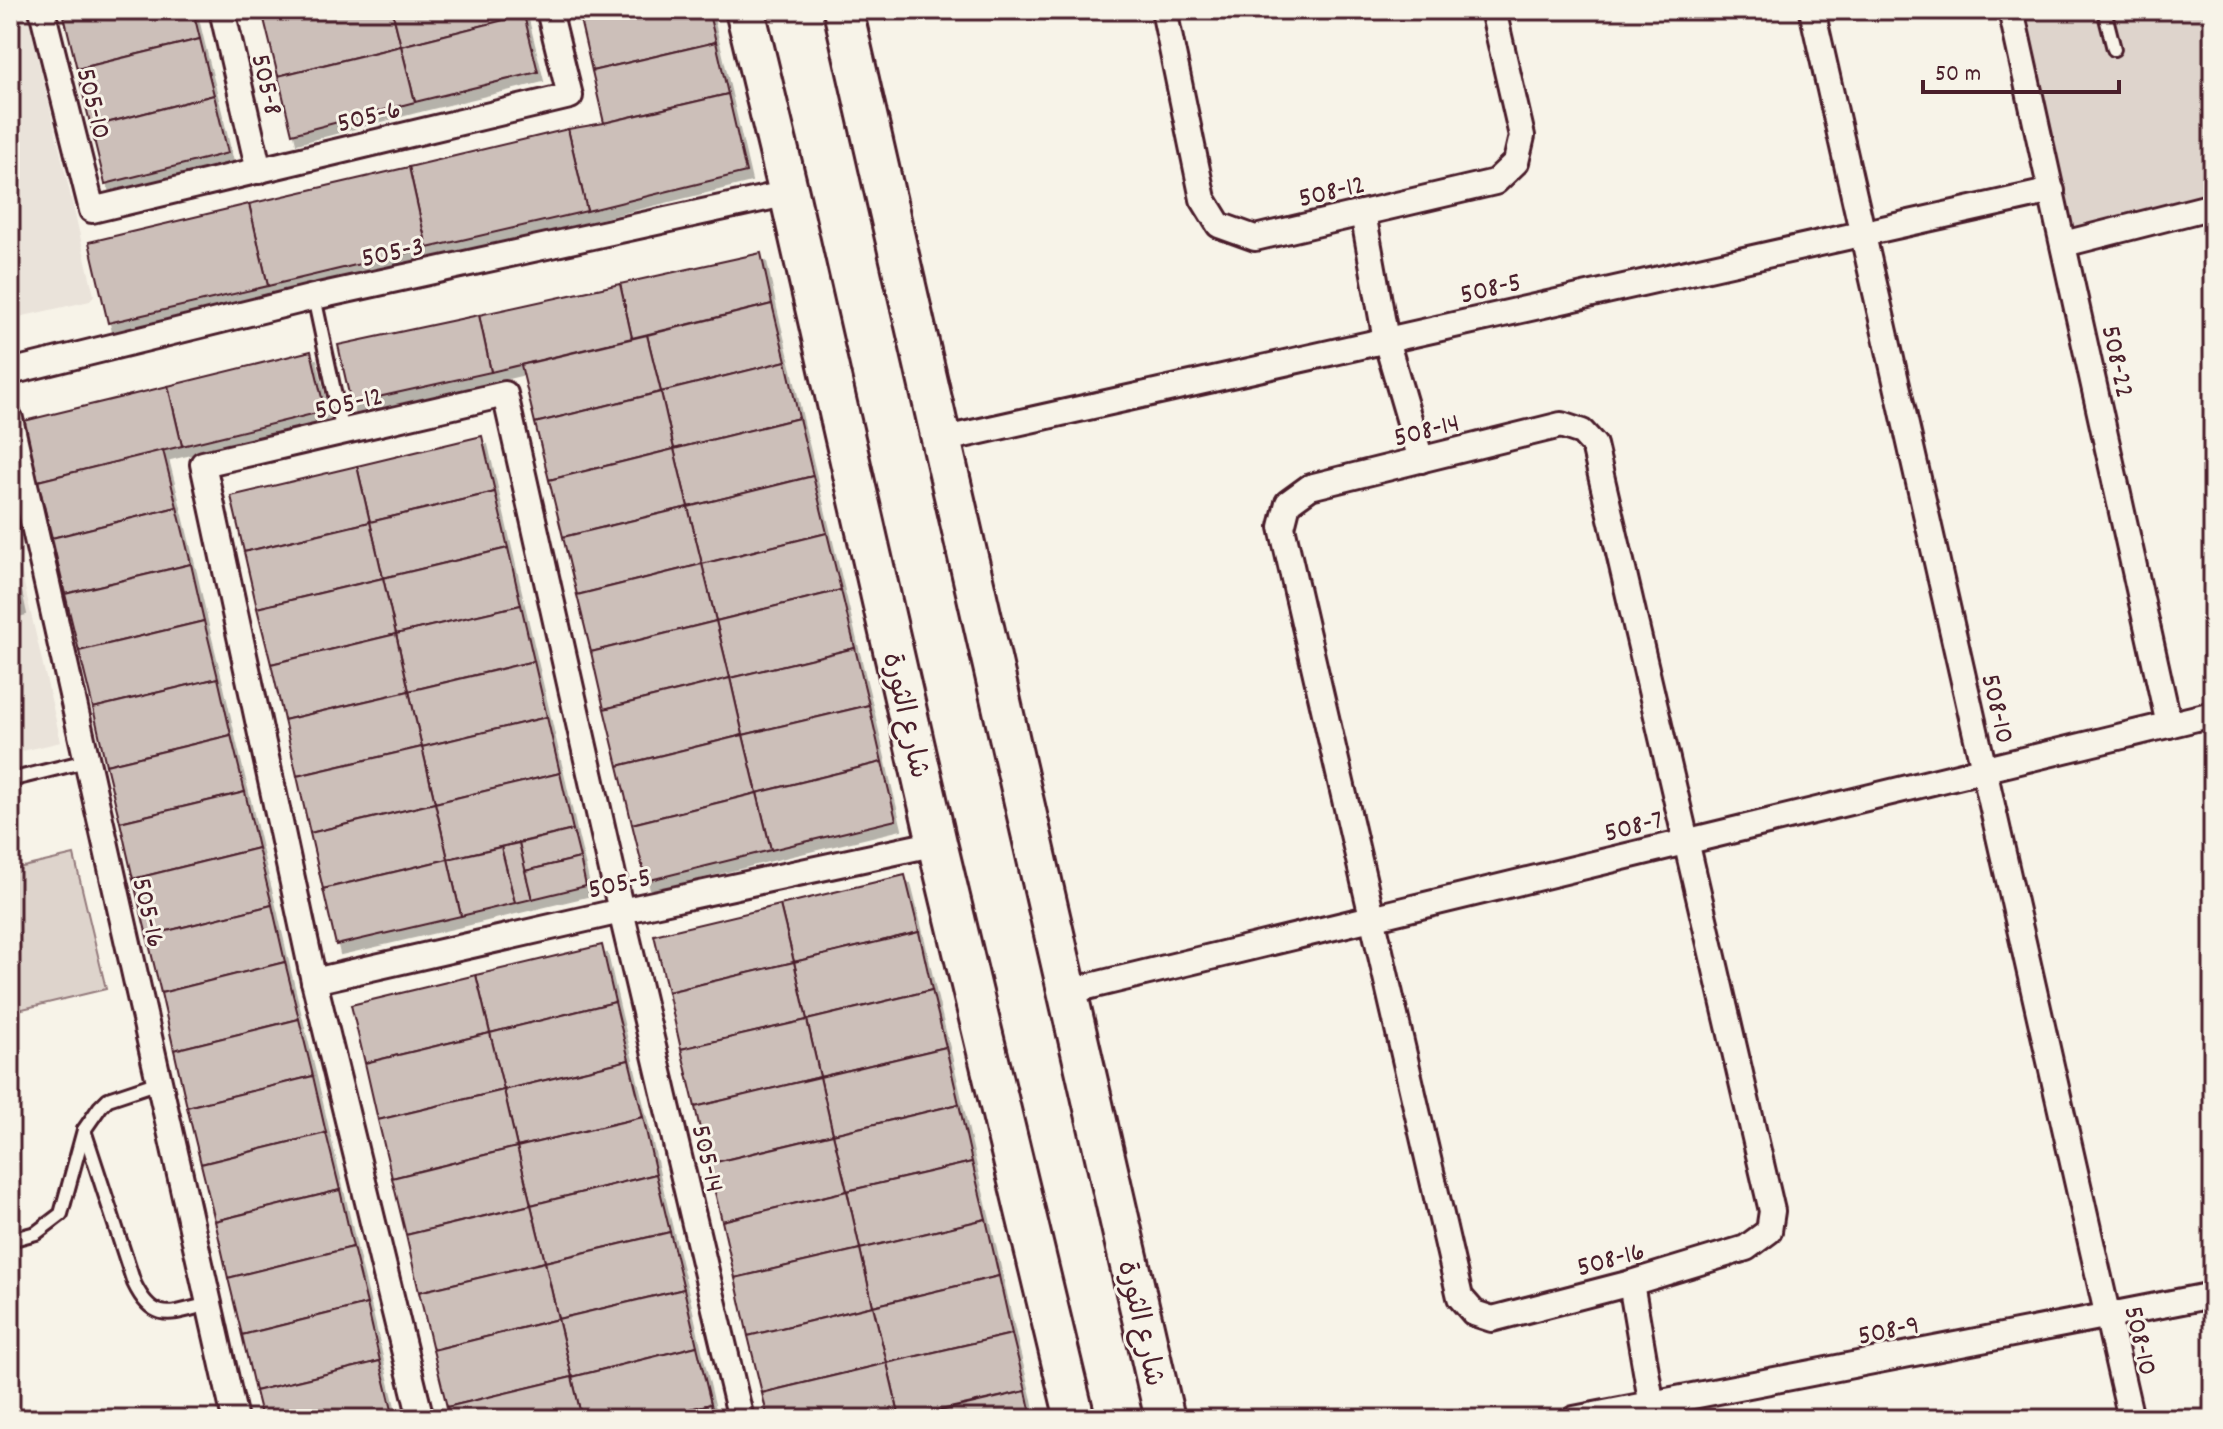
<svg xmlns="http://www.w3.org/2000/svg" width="2223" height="1429" viewBox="0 0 2223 1429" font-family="Dekko,'Playpen Sans Arabic',sans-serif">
  <defs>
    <filter id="shadow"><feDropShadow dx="5" dy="9" stdDeviation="0" flood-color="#0004"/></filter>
  </defs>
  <rect width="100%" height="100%" fill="#f7f3e8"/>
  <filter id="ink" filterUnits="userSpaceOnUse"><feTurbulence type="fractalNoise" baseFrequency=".0125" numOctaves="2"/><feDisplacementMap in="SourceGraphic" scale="16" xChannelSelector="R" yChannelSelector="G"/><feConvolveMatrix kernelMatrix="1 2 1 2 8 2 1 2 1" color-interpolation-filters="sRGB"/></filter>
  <g filter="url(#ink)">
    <g fill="#eae3da">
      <polygon points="10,10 27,10 94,295 90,301 10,319"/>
      <polygon points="10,524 61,742 10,754"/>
    </g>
    <g fill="#ded4cc" stroke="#947a7c" stroke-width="2">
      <polygon points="2012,10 2213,10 2213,206 2064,244"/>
      <polygon points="74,855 106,989 10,1012 10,870"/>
    </g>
    <g fill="#ccbfb9" stroke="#4a1f2b" stroke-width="2" filter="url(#shadow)">
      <polygon points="72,10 193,10 200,39 77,69 63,12"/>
      <polygon points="261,10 301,10 264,19"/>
      <polygon points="301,10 392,10 401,46 278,76 264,19"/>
      <polygon points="392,10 523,10 524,15 401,46"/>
      <polygon points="602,10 708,10 716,42 592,71 579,15"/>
      <polygon points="524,15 538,72 415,102 401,46"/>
      <polygon points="200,39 214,95 91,127 77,69"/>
      <polygon points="716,42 728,94 604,123 592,71"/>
      <polygon points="401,46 415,102 292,134 278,76"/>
      <polygon points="728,94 746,172 587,211 568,129 604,123"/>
      <polygon points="214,95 228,153 105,184 91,127"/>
      <polygon points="568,129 587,211 427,248 409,167"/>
      <polygon points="409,167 427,248 268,286 249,204"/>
      <polygon points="249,204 268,286 108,323 89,242"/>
      <polygon points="761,253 772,304 632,338 620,284"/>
      <polygon points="620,284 632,338 491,372 479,315"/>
      <polygon points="772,304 786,361 661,392 647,335"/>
      <polygon points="479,315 491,372 351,403 338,345"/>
      <polygon points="647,335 661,392 535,423 521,365"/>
      <polygon points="311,351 325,411 182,446 168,386"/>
      <polygon points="786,361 799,418 674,449 661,392"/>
      <polygon points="168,386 182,446 38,481 24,421"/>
      <polygon points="661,392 674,449 549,480 535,423"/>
      <polygon points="799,418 813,476 688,507 674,449"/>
      <polygon points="482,436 495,492 370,522 357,466"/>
      <polygon points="674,449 688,507 563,537 549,480"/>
      <polygon points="163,450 177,507 52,538 38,481"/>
      <polygon points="357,466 370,522 244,552 231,496"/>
      <polygon points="813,476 827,533 702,564 688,507"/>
      <polygon points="495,492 508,548 383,578 370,522"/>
      <polygon points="177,507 191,564 65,594 52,538"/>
      <polygon points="688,507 702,564 577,595 563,537"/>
      <polygon points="370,522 383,578 257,608 244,552"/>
      <polygon points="827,533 841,590 716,621 702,564"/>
      <polygon points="508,548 521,605 396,634 383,578"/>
      <polygon points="191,564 204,621 79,651 65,594"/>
      <polygon points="702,564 716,621 591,652 577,595"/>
      <polygon points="383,578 396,634 271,664 257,608"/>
      <polygon points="16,582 21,605 10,608 10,583"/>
      <polygon points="841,590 855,648 730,678 716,621"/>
      <polygon points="521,605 534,661 409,691 396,634"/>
      <polygon points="204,621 218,678 93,708 79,651"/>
      <polygon points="716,621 730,678 604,709 591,652"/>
      <polygon points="396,634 409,691 284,720 271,664"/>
      <polygon points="855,648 869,705 743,735 730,678"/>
      <polygon points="534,661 547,717 422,747 409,691"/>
      <polygon points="218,678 231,735 106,765 93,708"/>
      <polygon points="730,678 743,735 618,766 604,709"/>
      <polygon points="409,691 422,747 297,776 284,720"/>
      <polygon points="869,705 882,762 757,793 743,735"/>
      <polygon points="547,717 560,773 435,803 422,747"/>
      <polygon points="231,735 245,792 120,822 106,765"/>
      <polygon points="743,735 757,793 632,824 618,766"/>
      <polygon points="422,747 435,803 310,833 297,776"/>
      <polygon points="882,762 896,820 771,850 757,793"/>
      <polygon points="560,773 573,830 448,859 435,803"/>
      <polygon points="245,792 258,848 133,879 120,822"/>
      <polygon points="757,793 771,850 646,881 632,824"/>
      <polygon points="435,803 448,859 323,889 310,833"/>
      <polygon points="573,830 580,858 525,871 519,843"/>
      <polygon points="519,843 532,899 515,903 501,847"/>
      <polygon points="501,847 515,903 461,916 448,859"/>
      <polygon points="258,848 272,905 147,936 133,879"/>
      <polygon points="580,858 586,886 532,899 525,871"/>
      <polygon points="448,859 461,916 336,945 323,889"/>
      <polygon points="905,875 919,932 794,962 780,905"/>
      <polygon points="272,905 285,962 161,993 147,936"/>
      <polygon points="780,905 794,962 668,992 654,935"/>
      <polygon points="919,932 932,990 807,1020 794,962"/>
      <polygon points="602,945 615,1002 490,1033 476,975"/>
      <polygon points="285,962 299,1019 174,1050 161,993"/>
      <polygon points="794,962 807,1020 681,1049 668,992"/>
      <polygon points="476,975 490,1033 365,1063 351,1005"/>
      <polygon points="932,990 946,1047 820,1077 807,1020"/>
      <polygon points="615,1002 629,1060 504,1090 490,1033"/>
      <polygon points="299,1019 313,1076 187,1107 174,1050"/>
      <polygon points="807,1020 820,1077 695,1107 681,1049"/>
      <polygon points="490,1033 504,1090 378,1120 365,1063"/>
      <polygon points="946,1047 959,1104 833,1134 820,1077"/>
      <polygon points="629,1060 643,1117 517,1147 504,1090"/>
      <polygon points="313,1076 326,1133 201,1164 187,1107"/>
      <polygon points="820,1077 833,1134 708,1164 695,1107"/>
      <polygon points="504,1090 517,1147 392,1178 378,1120"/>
      <polygon points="959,1104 972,1162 847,1191 833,1134"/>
      <polygon points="643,1117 656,1174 531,1205 517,1147"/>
      <polygon points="326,1133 340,1190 215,1221 201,1164"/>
      <polygon points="833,1134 847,1191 722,1221 708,1164"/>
      <polygon points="517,1147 531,1205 406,1235 392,1178"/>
      <polygon points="972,1162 986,1219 860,1249 847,1191"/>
      <polygon points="656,1174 670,1232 545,1262 531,1205"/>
      <polygon points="340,1190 353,1247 228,1278 215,1221"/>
      <polygon points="847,1191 860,1249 735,1278 722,1221"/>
      <polygon points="531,1205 545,1262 419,1292 406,1235"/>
      <polygon points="986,1219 999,1276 873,1306 860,1249"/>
      <polygon points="670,1232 684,1289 558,1319 545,1262"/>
      <polygon points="353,1247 367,1304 242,1335 228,1278"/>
      <polygon points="860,1249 873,1306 748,1336 735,1278"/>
      <polygon points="545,1262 558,1319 433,1350 419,1292"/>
      <polygon points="999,1276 1012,1334 887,1363 873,1306"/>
      <polygon points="684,1289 697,1346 572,1377 558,1319"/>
      <polygon points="367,1304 380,1361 255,1391 242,1335"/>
      <polygon points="873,1306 887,1363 762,1393 748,1336"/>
      <polygon points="558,1319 572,1377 447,1407 433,1350"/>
      <polygon points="1012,1334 1026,1391 900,1419 887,1363"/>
      <polygon points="697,1346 711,1404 647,1419 582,1419 572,1377"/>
      <polygon points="380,1361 394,1418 262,1419 255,1391"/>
      <polygon points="887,1363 900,1419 768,1419 762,1393"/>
      <polygon points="572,1377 582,1419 450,1419 447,1407"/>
      <polygon points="1026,1391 1032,1419 906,1419"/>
      <polygon points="711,1404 714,1419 647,1419"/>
    </g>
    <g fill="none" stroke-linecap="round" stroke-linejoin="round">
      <defs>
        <g id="lane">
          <polyline points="2104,10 2114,49"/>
          <polyline points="314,297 343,433"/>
          <polyline points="10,780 86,761"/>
          <path d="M84,1130L134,1283C154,1325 172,1313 209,1304"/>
          <polyline points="10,1240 36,1233 61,1214 84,1130 100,1107 108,1099 159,1082"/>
        </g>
        <g id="street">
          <polyline points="42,10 92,210 570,96 549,10"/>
          <polyline points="222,10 259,171"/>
          <polyline points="1164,10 1203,199 1219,225 1255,238 1495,182 1516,162 1522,136 1493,10"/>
          <polyline points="1812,10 2131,1419"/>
          <polyline points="2011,10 2169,725"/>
          <polyline points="1363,213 1386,340 1421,460"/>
          <polyline points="2064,244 2213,206"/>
          <polyline points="10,372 314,297 789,193"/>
          <polyline points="10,419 235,1419"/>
          <polygon points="1561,425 1582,432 1594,445 1772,1211 1769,1231 1746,1248 1631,1283 1492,1319 1474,1313 1460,1297 1282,527 1288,503 1310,487"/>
          <polyline points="941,440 2052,191"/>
          <polyline points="314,981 621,911 937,843"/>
          <polyline points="1066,992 2213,714"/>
          <polyline points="1631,1283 1654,1418"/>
          <polyline points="421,1419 314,981 203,464 505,394 621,911 741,1419"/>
          <polyline points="1574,1419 2213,1295"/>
        </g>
        <g id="primary">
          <polyline points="745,10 789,193 937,843 1075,1419"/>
          <polyline points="843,10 1165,1419"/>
        </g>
      </defs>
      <use href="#lane" stroke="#4a1f2b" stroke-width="18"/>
      <use href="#street" stroke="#4a1f2b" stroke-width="30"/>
      <use href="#primary" stroke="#4a1f2b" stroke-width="44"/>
      <use href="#lane" stroke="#f7f3e8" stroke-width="12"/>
      <use href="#street" stroke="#f7f3e8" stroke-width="24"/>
      <use href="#primary" stroke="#f7f3e8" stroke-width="38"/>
    </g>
  </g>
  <g text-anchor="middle" stroke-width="6" stroke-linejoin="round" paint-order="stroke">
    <g font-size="28" fill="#4a1f2b" stroke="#f7f3e8">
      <text transform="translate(269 84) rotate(77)" y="10">505-8</text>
      <text transform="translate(96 103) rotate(76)" y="10">505-10</text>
      <text transform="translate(368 114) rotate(-14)" y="10">505-6</text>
      <text transform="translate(1331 189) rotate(-13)" y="10">508-12</text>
      <text transform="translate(392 250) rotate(-12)" y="10">505-3</text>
      <text transform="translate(1490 286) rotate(-13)" y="10">508-5</text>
      <text transform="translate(2120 361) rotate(78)" y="10">508-22</text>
      <text transform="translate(348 401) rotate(-13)" y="10">505-12</text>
      <text transform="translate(1426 428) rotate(-14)" y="10">508-14</text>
      <text transform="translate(2000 708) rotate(77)" y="10">508-10</text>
      <text transform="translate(908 715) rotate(77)" y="10">شارع الثورة</text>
      <text transform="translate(1633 824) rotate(-14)" y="10">508-7</text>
      <text transform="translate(619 881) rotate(-12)" y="10">505-5</text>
      <text transform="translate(151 912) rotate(77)" y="10">505-16</text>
      <text transform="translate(710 1158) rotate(77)" y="10">505-14</text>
      <text transform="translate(1610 1257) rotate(-15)" y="10">508-16</text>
      <text transform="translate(1143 1323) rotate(77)" y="10">شارع الثورة</text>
      <text transform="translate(1888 1328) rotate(-11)" y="10">508-9</text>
      <text transform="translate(2143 1340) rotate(77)" y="10">508-10</text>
    </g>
  </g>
  <rect width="2223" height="1429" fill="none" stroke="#f7f3e8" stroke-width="40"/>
  <rect x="20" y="20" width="2183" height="1389" fill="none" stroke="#4a1f2b" stroke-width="3" filter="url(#ink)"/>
  <path d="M1923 80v12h196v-12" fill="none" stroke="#4a1f2b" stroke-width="4"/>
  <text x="1935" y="80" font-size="24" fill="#4a1f2b" stroke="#f7f3e8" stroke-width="6" paint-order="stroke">50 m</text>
</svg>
